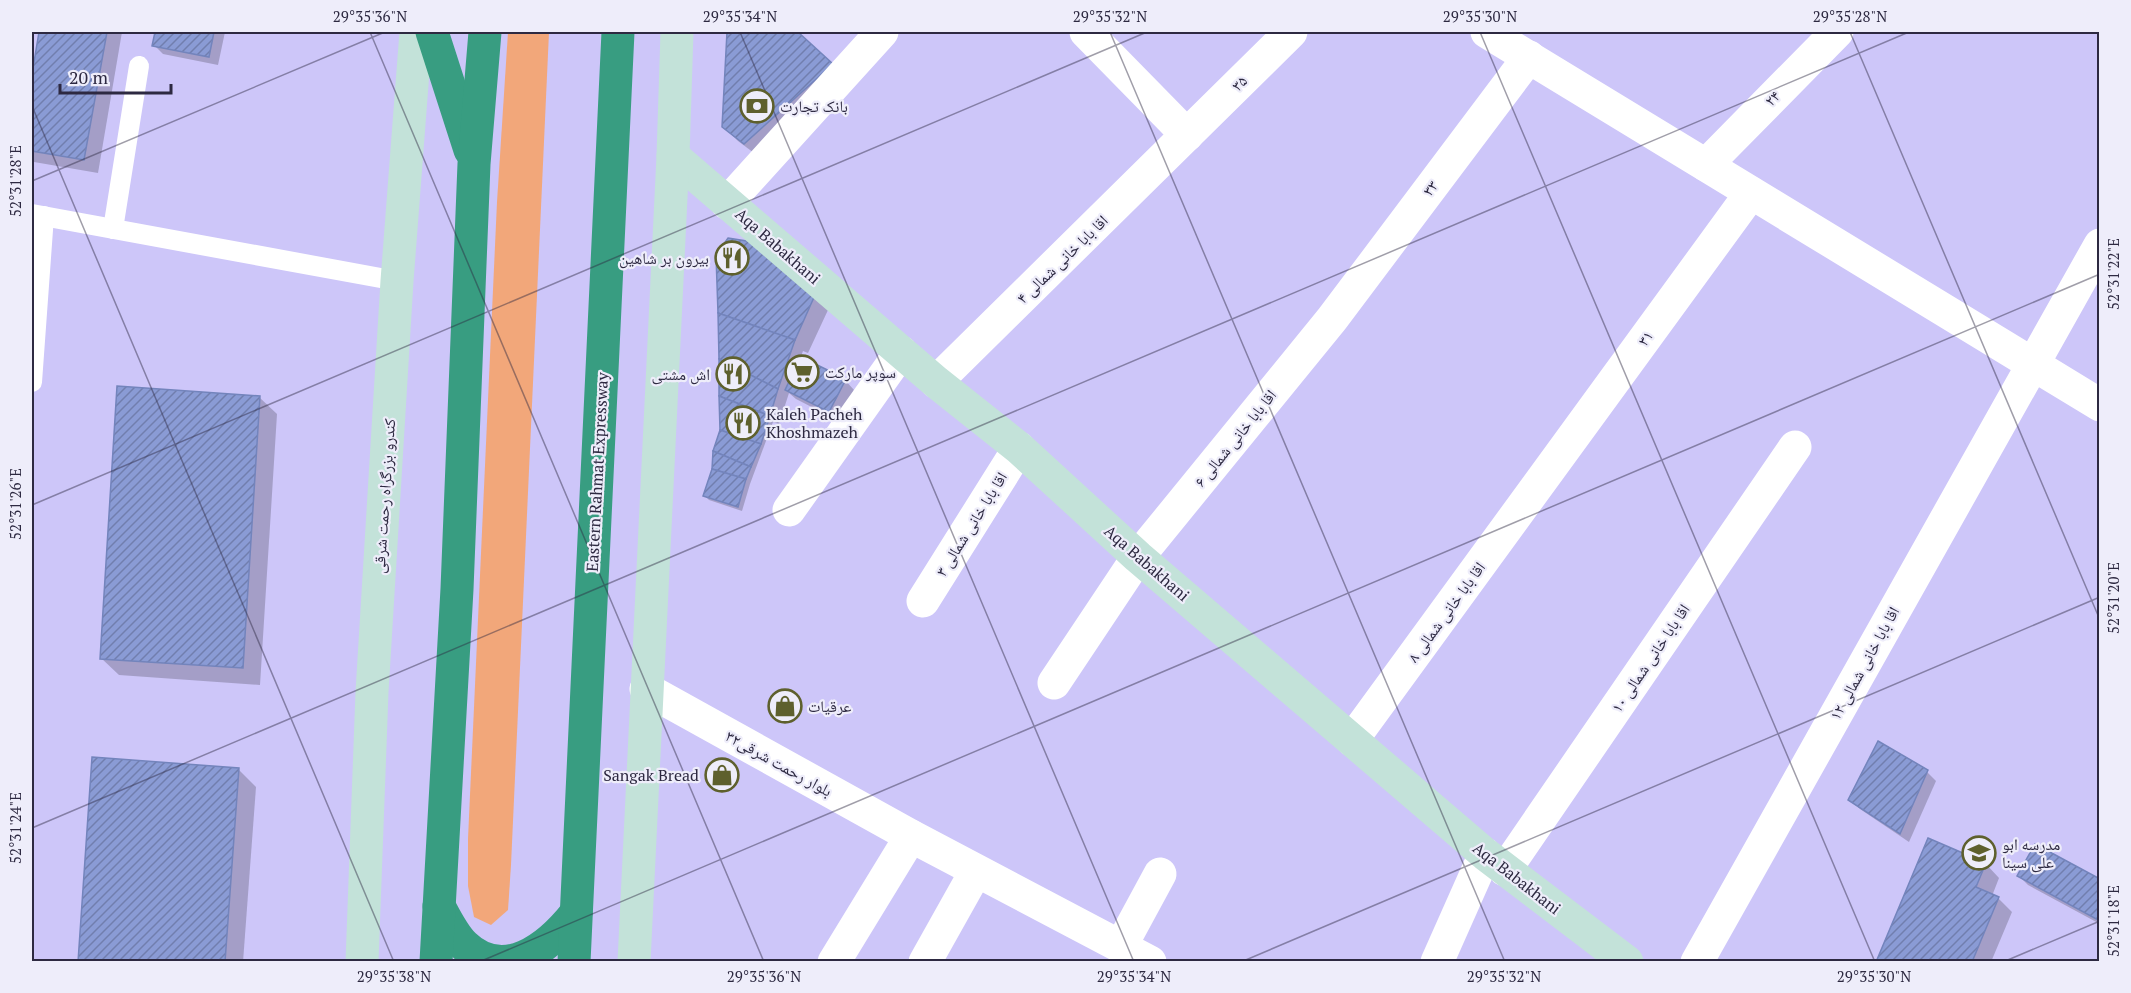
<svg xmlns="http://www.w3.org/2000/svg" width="2131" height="993" viewBox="0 0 2131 993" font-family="'PT Serif','Noto Naskh Arabic',serif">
  <defs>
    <pattern id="building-hatch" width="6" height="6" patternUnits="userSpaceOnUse" patternTransform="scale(1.5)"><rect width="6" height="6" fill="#8a9bd5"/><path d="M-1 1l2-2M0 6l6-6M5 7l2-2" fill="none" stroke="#717eae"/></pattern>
  </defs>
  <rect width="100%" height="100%" fill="#cdc6f9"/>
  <polygon fill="#f2a77a" points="508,32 549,32 511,865 508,910 491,925 474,917 468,886 468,839 497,202"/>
  <g fill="#0003">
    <polygon points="40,32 122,32 98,173 34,162 32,159 32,83"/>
    <polygon points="156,32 225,32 218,65 163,54 154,45"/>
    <polygon points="728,32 796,32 832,65 758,156 738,141 724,127"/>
    <polygon points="752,243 828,310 808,353 803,351 800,359 845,380 854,390 839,421 796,399 789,393 779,424 773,422 750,484 742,511 709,500 705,496 713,469 721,430"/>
    <polygon points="259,397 277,414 260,685 119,675 101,658"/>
    <polygon points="238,769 256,787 243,962 80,962"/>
    <polygon points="1927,772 1936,781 1909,842 1860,809 1850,800"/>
    <polygon points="1929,840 1986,864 1999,878 1992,896 1998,898 2012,912 1991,962 1878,962"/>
    <polygon points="2019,876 2100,881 2100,924 2028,885"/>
  </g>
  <g fill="url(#building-hatch)" stroke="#7384bc" stroke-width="1.5">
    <polygon points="39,32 107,32 84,160 32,151 32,74"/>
    <polygon points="155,32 214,32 209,57 152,46"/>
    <polygon points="727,32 798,32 833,64 744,144 722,127"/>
    <polygon points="728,238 753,242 815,295 795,340 718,313 716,255"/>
    <polygon points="718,313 795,340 778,389 719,359"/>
    <polygon points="801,357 846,379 829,412 785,390"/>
    <polygon points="719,359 778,389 770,416 719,396"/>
    <polygon points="117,386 260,396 243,668 100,659"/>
    <polygon points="719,396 770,416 761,444 720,430"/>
    <polygon points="720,430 761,444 751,467 713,451"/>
    <polygon points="713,451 751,467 746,479 712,469"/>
    <polygon points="712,469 746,479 738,507 703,496"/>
    <polygon points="1878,741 1928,770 1900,834 1848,800"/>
    <polygon points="92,757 239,768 225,962 78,962"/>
    <polygon points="1928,838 1986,863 1976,887 1999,897 1972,962 1876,962"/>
    <polygon points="2035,844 2100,879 2100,921 2017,876"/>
  </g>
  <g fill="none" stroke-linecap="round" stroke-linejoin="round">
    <g stroke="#fff" stroke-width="20">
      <polyline points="32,214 397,281"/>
      <polyline points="113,229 139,66"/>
      <polyline points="32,382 44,216"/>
    </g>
    <g stroke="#fff" stroke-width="33">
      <polyline points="1086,32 1187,135"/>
      <polyline points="1487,32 2100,405"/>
      <polyline points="1706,165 1837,32"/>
      <polyline points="727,203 882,32"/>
      <polyline points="936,382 1291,32"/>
      <polyline points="789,510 901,352"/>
      <polyline points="923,601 1019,448"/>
      <polyline points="1054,683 1138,557 1332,319 1529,57"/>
      <polyline points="646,689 911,836 1150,962"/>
      <polyline points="1352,740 1751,193"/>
      <polyline points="1505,870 1795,447"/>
      <polyline points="1121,946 1160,874"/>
      <polyline points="834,962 911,836"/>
      <polyline points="925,962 976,871"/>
      <polyline points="1437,962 1485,854"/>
      <polyline points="1697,962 2100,245"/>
    </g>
    <g stroke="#c3e2d9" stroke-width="33">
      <polyline points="673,156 936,382 1019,448 1138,557 1485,854 1627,962"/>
      <polyline points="362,962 372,692 397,281 416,32"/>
      <polyline points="634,962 673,156 677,32"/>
    </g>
    <g stroke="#389d81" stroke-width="33">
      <polyline points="432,32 470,150"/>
      <path d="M439,906C446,919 453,934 464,945C504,984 549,947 576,913"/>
      <polyline points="436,962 457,589 474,164 485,32"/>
      <polyline points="574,962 618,32"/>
    </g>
  </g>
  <path fill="none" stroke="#2d2941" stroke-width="1.5" stroke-opacity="0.45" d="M370,32L764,962M740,32L1134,962M1110,32L1505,962M1480,32L1875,962M1850,32L2100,620M32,106L394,962M32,181L385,32M32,505L1147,32M32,828L1909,32M479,962L2100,274M1241,962L2100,597M2003,962L2100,921"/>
  <defs>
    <symbol id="bank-ring" viewBox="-11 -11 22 22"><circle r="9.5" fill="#eeedfa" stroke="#5e602d" stroke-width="1.5"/><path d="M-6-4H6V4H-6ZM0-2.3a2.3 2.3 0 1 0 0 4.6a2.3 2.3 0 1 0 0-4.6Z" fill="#5e602d"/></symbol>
    <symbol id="restaurant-ring" viewBox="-11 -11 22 22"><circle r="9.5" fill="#eeedfa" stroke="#5e602d" stroke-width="1.5"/><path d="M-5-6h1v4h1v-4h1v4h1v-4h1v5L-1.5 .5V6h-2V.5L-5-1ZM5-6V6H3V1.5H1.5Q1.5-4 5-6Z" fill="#5e602d"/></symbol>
    <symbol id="supermarket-ring" viewBox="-11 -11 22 22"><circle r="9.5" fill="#eeedfa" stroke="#5e602d" stroke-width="1.5"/><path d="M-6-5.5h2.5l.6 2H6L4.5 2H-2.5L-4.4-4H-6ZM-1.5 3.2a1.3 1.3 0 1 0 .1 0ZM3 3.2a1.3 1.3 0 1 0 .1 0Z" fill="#5e602d"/></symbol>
    <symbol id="shop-ring" viewBox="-11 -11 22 22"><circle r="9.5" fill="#eeedfa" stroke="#5e602d" stroke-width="1.5"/><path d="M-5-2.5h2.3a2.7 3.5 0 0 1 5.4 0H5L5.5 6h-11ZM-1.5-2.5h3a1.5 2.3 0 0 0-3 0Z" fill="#5e602d"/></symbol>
    <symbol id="school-ring" viewBox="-11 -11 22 22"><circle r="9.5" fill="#eeedfa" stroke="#5e602d" stroke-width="1.5"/><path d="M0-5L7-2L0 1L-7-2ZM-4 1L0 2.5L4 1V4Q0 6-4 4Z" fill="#5e602d"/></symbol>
  </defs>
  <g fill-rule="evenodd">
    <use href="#bank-ring" x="738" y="87" width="38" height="38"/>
    <use href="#restaurant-ring" x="713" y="239" width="38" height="38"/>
    <use href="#supermarket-ring" x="783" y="353" width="38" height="38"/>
    <use href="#restaurant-ring" x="714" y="355" width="38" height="38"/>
    <use href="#restaurant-ring" x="724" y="404" width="38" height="38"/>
    <use href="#shop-ring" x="766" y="687" width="38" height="38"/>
    <use href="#shop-ring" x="703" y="756" width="38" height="38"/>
    <use href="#school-ring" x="1960" y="834" width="38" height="38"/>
  </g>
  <g text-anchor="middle" stroke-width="4.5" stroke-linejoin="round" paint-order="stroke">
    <g font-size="16" fill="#2d2941" stroke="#eeedfa">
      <text transform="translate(1239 83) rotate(-45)" y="6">۳۵</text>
      <text transform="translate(1772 98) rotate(-45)" y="6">۲۴</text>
      <text transform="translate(1430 188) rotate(-53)" y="6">۳۳</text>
      <text transform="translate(778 246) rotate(41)" y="6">Aqa Babakhani</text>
      <text transform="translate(1062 259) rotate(-44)" y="6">۴ اقا بابا خانی شمالی</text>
      <text transform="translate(1645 338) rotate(-54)" y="6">۳۱</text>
      <text transform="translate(1235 438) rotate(-51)" y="6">۶ اقا بابا خانی شمالی</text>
      <text transform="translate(597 472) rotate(-87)" y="6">Eastern Rahmat Expressway</text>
      <text transform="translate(384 496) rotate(-86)" y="6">کندرو بزرگراه رحمت شرقی</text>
      <text transform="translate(971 524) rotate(-58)" y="6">۳ اقا بابا خانی شمالی</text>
      <text transform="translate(1147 563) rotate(41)" y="6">Aqa Babakhani</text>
      <text transform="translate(1446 612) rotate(-54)" y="6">۸ اقا بابا خانی شمالی</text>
      <text transform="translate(1650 658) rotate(-56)" y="6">۱۰ اقا بابا خانی شمالی</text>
      <text transform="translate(1864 663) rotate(-61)" y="6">۱۲ اقا بابا خانی شمالی</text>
      <text transform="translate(779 763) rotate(29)" y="6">بلوار رحمت شرقی۳۲</text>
      <text transform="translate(1517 878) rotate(38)" y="6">Aqa Babakhani</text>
    </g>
    <g font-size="16" fill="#2d2941" stroke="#eeedfa" text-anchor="start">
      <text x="780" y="112">بانک تجارت</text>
      <text x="709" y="264" text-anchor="end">بیرون بر شاهین</text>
      <text x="825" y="378">سوپر مارکت</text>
      <text x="710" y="380" text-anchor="end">اش مشتی</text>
      <text x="766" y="420">Kaleh Pacheh<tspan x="766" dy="18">Khoshmazeh</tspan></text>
      <text x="808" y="712">عرقیات</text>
      <text x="699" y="781" text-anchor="end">Sangak Bread</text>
      <text x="2002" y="850">مدرسه ابو<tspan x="2002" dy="18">علی سینا</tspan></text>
    </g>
  </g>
  <rect width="2131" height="993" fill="none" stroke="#eeedfa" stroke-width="66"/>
  <path d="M60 84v9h111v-9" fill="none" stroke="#2d2941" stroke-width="3"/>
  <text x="69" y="84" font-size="18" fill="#2d2941" stroke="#eeedfa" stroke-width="4.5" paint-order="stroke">20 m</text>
  <rect x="33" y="33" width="2065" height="927" fill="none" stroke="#2d2941" stroke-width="2"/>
  <g font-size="15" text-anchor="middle" fill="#2d2941">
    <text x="370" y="22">29°35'36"N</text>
    <text x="740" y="22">29°35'34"N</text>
    <text x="1110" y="22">29°35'32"N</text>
    <text x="1480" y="22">29°35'30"N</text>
    <text x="1850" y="22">29°35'28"N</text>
    <text transform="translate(16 181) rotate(-90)" y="5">52°31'28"E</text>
    <text transform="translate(2114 274) rotate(-90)" y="5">52°31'22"E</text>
    <text transform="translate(16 504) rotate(-90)" y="5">52°31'26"E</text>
    <text transform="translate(2114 598) rotate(-90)" y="5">52°31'20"E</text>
    <text transform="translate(16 828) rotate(-90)" y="5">52°31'24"E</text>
    <text transform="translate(2114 921) rotate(-90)" y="5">52°31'18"E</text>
    <text x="394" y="982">29°35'38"N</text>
    <text x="764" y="982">29°35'36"N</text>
    <text x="1134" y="982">29°35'34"N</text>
    <text x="1504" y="982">29°35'32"N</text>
    <text x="1874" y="982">29°35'30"N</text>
  </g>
</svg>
